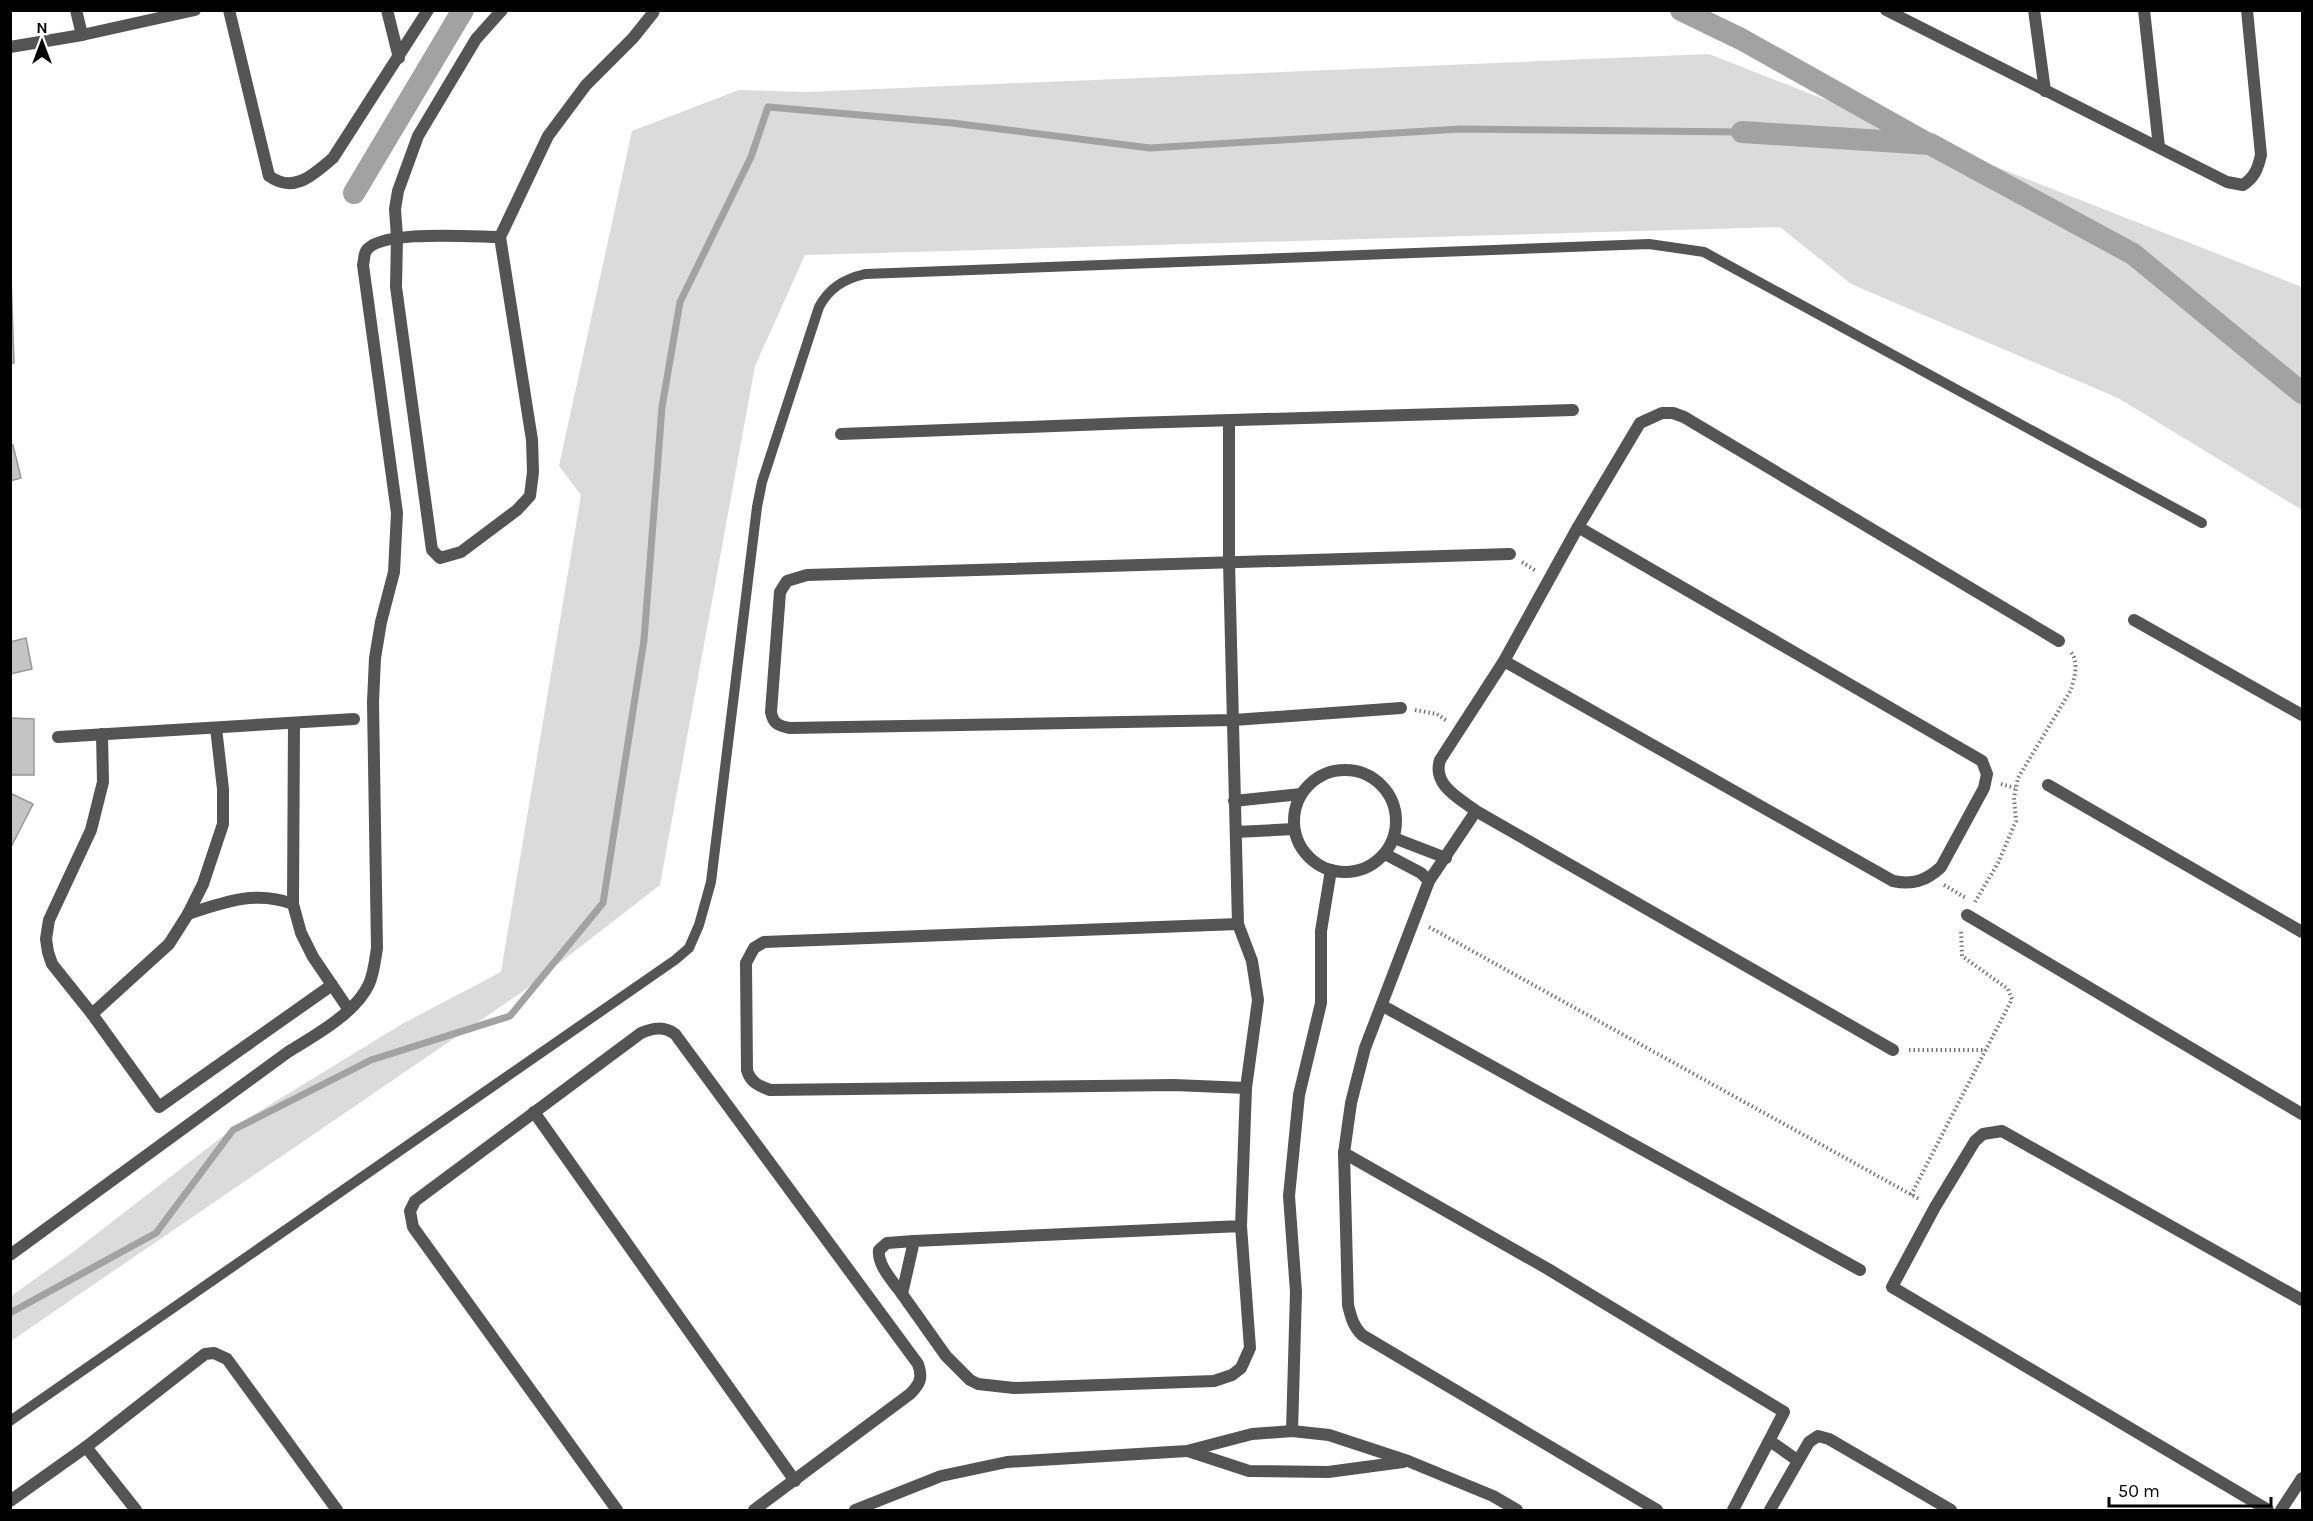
<svg xmlns="http://www.w3.org/2000/svg" width="2313" height="1521" viewBox="0 0 2313 1521" font-family="Karla,sans-serif">
  <rect width="100%" height="100%" fill="#fff"/>
  <polygon fill="#dbdbdb" points="1709,54 2302,287 2302,510 2118,398 1851,284 1780,227 805,255 755,366 660,885 522,992 11,1341 11,1296 73,1252 240,1123 402,1024 501,972 581,495 559,466 632,131 739,90 807,92"/>
  <g fill="none" stroke-linecap="round" stroke-linejoin="round">
    <polyline stroke="#a2a2a2" stroke-width="7" points="10,1313 156,1233 233,1130 371,1060 510,1016 603,903 644,640 662,407 680,302 751,157 768,107 952,123 1150,148 1460,129 1742,132"/>
    <g stroke="#a2a2a2" stroke-width="22">
      <polyline points="1681,10 1741,39 1925,142"/>
      <polyline points="1742,132 1930,144 2133,254 2302,393"/>
      <polyline points="354,193 463,10"/>
    </g>
  </g>
  <g fill="#c4c4c4" stroke="#989898" stroke-width="1.5">
    <polygon points="10,247 14,363 10,363"/>
    <polygon points="10,445 13,445 21,478 10,481"/>
    <polygon points="26,638 32,669 10,674 10,642"/>
    <polygon points="10,718 34,719 34,775 10,775"/>
    <polygon points="10,793 33,804 10,849"/>
  </g>
  <g fill="none" stroke-linecap="round" stroke-linejoin="round">
    <g stroke="#767676" stroke-width="4" stroke-dasharray="1.5 3" stroke-linecap="butt">
      <polyline points="1522,562 1536,571"/>
      <polyline points="1415,710 1437,714 1447,721"/>
      <polyline points="2001,784 2015,788"/>
      <polyline points="1944,885 1966,898"/>
      <path d="M1975,902L1998,863L2016,821L2014,798L2018,778L2071,690C2074,678 2080,662 2070,651"/>
      <polyline points="1429,927 1921,1200"/>
      <polyline points="1909,1050 1986,1050"/>
      <polyline points="1911,1195 2012,999 2008,989 1962,956 1961,930"/>
    </g>
    <path stroke="#545454" stroke-width="10" d="M10,1421L675,960L689,948L699,925L711,882L757,507L762,482L819,307C829,288 844,279 865,274L1649,244L1704,252L2202,523"/>
    <g stroke="#545454" stroke-width="12">
      <polyline points="76,10 82,35"/>
      <path d="M229,10L269,176C294,194 313,175 333,158L428,10"/>
      <polyline points="387,10 399,58"/>
      <polyline points="502,10 476,39 418,136 398,191 395,209 397,237 396,287 432,550 440,558 461,552 517,510 530,496 533,472 532,440 500,237 548,136 586,85 633,38 653,13 654,10"/>
      <path d="M1886,10L2227,182L2243,185C2255,177 2258,168 2261,155L2247,10"/>
      <polyline points="2034,10 2045,91"/>
      <polyline points="2144,10 2159,147"/>
      <polyline points="10,47 82,35 195,10"/>
      <polyline points="1229,421 1229,562 1238,924 1252,961 1258,1000 1246,1088 1241,1226 1250,1348 1241,1368 1232,1375 1214,1381 1014,1388 978,1384 970,1380 946,1356 902,1294 914,1241 1241,1226"/>
      <polyline points="841,434 1132,423 1573,410"/>
      <polyline points="2134,620 2302,715"/>
      <path d="M1504,661L1893,881C1913,885 1926,881 1941,867L1984,788L1987,774L1982,761L1578,527"/>
      <path d="M1401,708L1234,720L790,728C779,726 773,724 771,712L780,592L787,581L807,575L1510,554"/>
      <polyline points="294,723 293,904 301,933 313,957 349,1010"/>
      <polyline points="102,734 103,782 91,830 49,920 46,939 48,952 52,964 92,1014 159,1107 332,985"/>
      <polyline points="58,737 354,719"/>
      <circle cx="1345" cy="821" r="51"/>
      <polyline points="2048,785 2302,932"/>
      <polyline points="1234,801 1301,794"/>
      <path d="M1476,811L1429,881L1365,1048L1351,1103L1344,1153L1348,1305C1351,1317 1353,1326 1362,1335L1657,1510"/>
      <polyline points="1236,832 1294,829"/>
      <polyline points="1394,838 1446,858"/>
      <polyline points="1385,854 1421,873 1429,881"/>
      <path d="M188,914C224,902 256,890 293,904"/>
      <polyline points="1967,915 2302,1114"/>
      <path d="M1238,924L764,942L754,948L746,963L747,1070C750,1082 759,1086 770,1090L1174,1085L1246,1088"/>
      <polyline points="1383,1006 1860,1270"/>
      <polyline points="92,1014 169,944 188,914 203,884 223,824 223,789 216,728"/>
      <path d="M1893,1050L1476,811C1459,798 1432,785 1440,760L1504,661L1578,527L1640,423L1662,413H1673L1684,417L2059,641"/>
      <polyline points="534,1112 795,1481"/>
      <polyline points="1344,1153 1548,1269 1784,1412 1733,1510"/>
      <path d="M10,1255L288,1052C314,1036 356,1013 369,984C374,973 375,960 377,948L373,702L375,658L381,622L394,572L397,513L363,265C364,261 364,254 366,251C379,229 475,237 500,237"/>
      <path d="M902,1294C894,1283 877,1265 879,1250L887,1243L914,1241"/>
      <polyline points="1292,1431 1296,1292 1289,1196 1299,1095 1321,1003 1321,931 1331,870"/>
      <polyline points="1770,1441 1797,1460"/>
      <polyline points="86,1447 136,1510"/>
      <polyline points="1188,1451 1249,1471 1328,1472 1403,1462"/>
      <polyline points="10,1501 86,1447 205,1354 214,1353 227,1359 337,1510"/>
      <path d="M617,1510L413,1227L410,1211L415,1201L641,1033C653,1028 664,1026 675,1034L918,1364C923,1378 920,1384 910,1394L754,1510"/>
      <polyline points="855,1510 941,1476 1007,1462 1187,1451 1252,1434 1292,1431 1329,1435 1408,1461 1493,1496 1517,1510"/>
      <polyline points="1770,1510 1809,1442 1818,1436 1829,1439 1951,1510"/>
      <polyline points="2268,1510 1892,1287 1935,1207 1975,1141 1983,1134 2002,1131 2302,1300"/>
      <polyline points="2281,1510 2302,1478"/>
    </g>
  </g>
  <rect width="2313" height="1521" fill="none" stroke="#000000" stroke-width="24"/>
  <g transform="translate(42 42)" stroke="#ffffff" stroke-width="4.5" paint-order="stroke">
  <path d="M0-4.5L10 22L0 15L-10 22Z" fill="#000000"/>
  <text y="-9" font-size="16" font-weight="bold" text-anchor="middle" fill="#000000">N</text>
  </g>
  <path d="M2109 1497v9h162v-9" fill="none" stroke="#000000" stroke-width="3"/>
  <text x="2118" y="1497" font-size="18" fill="#000000" stroke="#ffffff" stroke-width="4.5" paint-order="stroke">50 m</text>
</svg>
